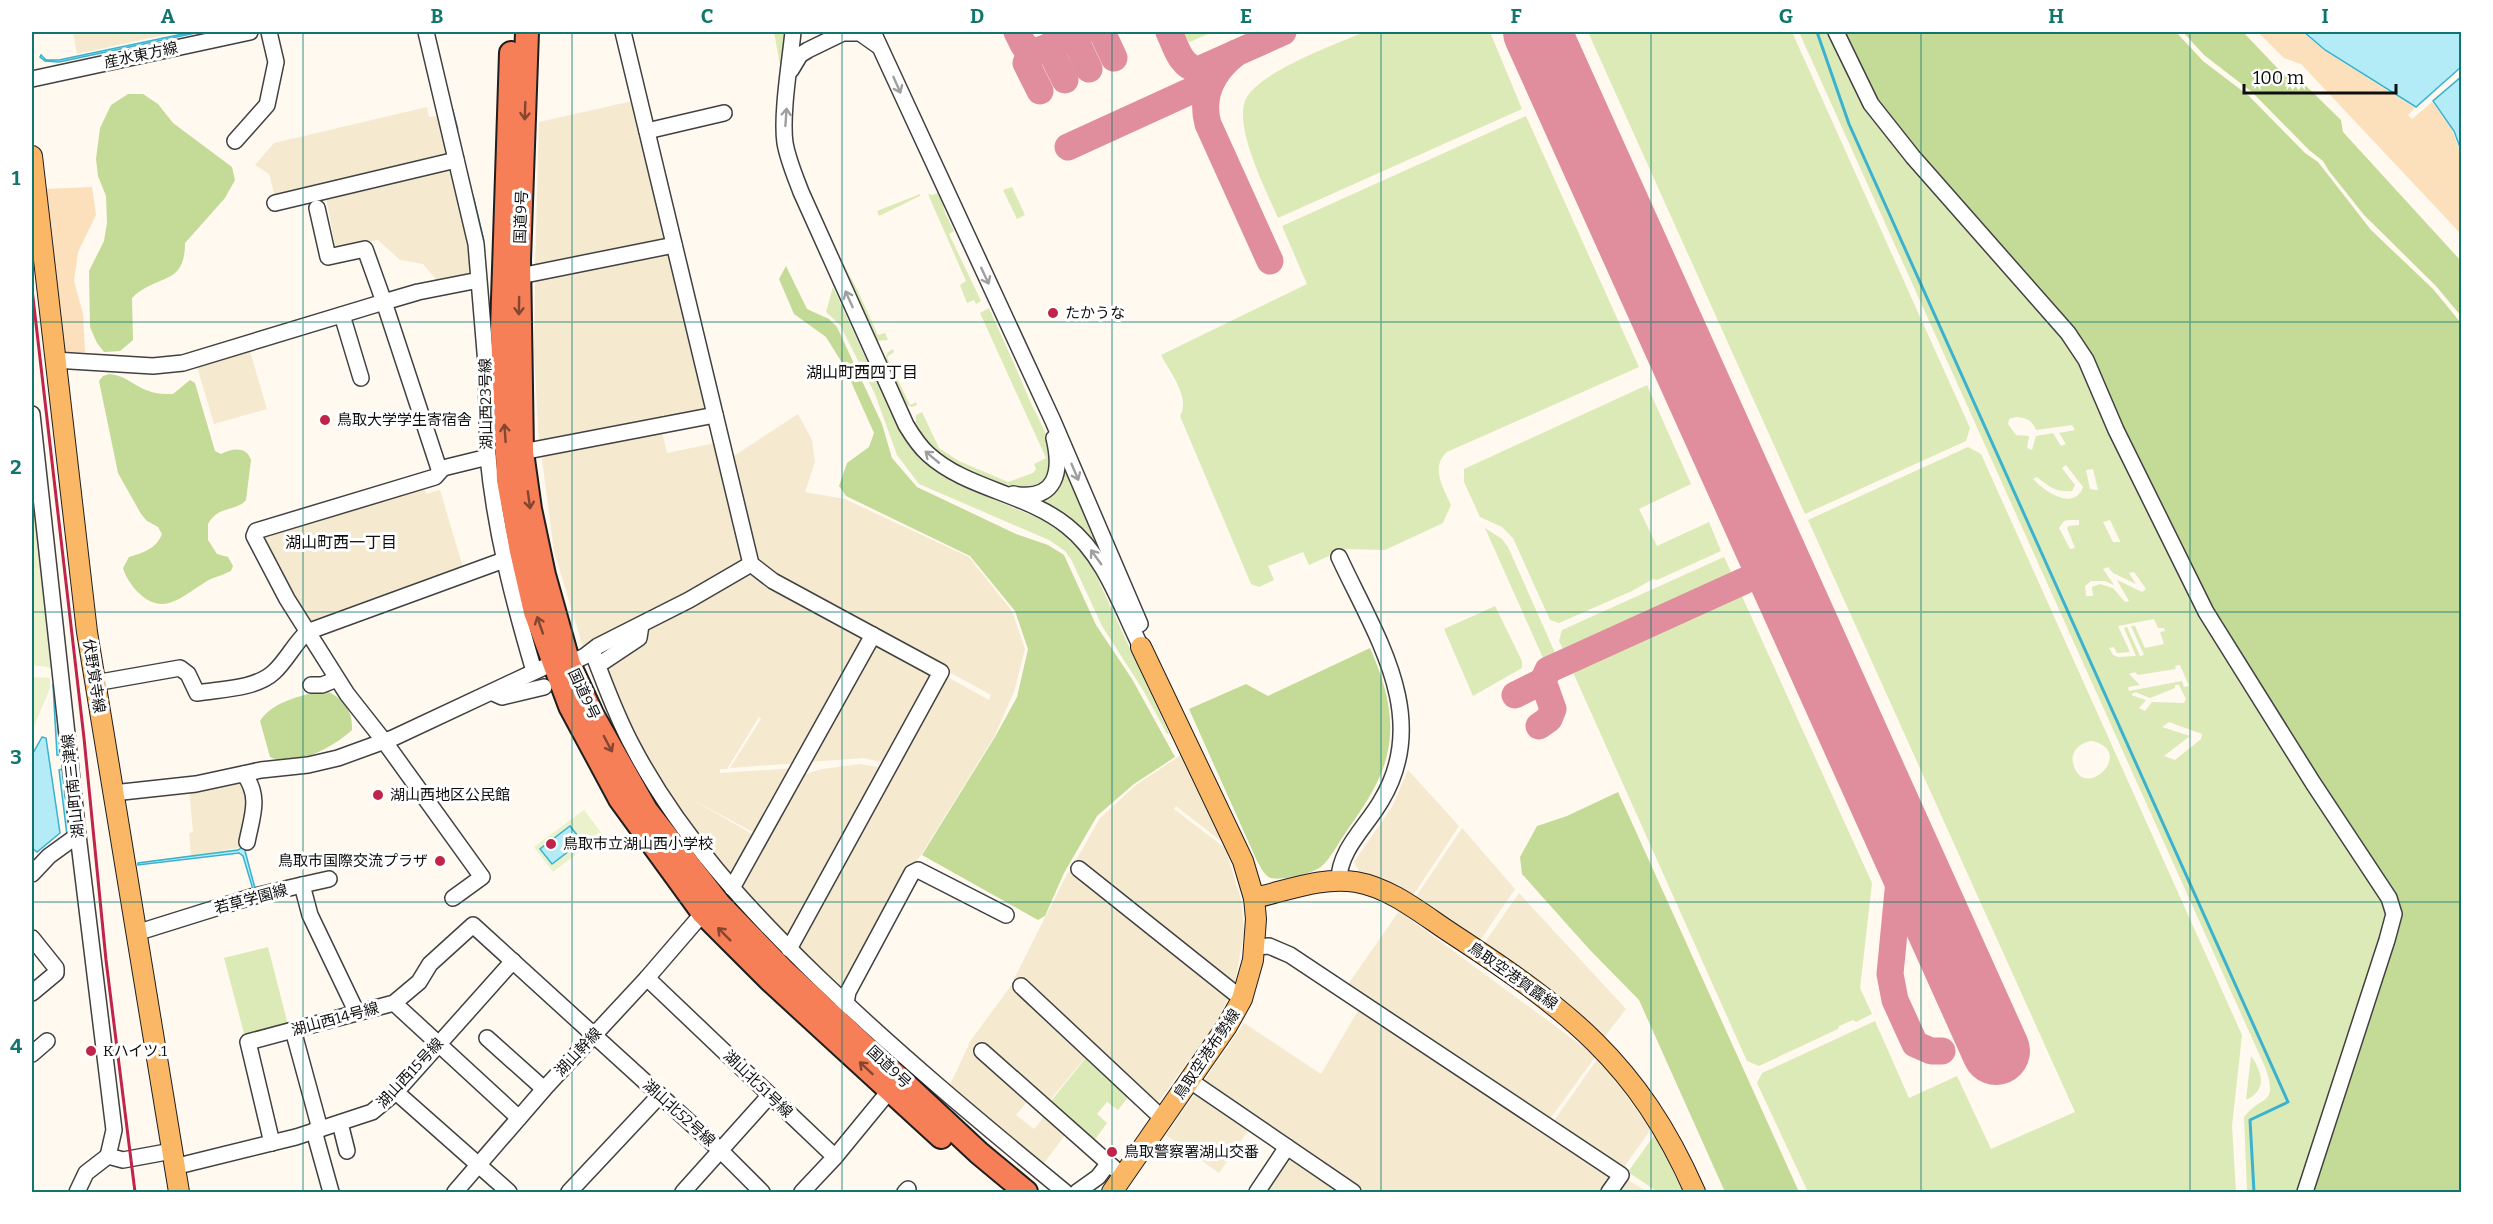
<svg xmlns="http://www.w3.org/2000/svg" width="2493" height="1224" viewBox="0 0 2493 1224" font-family="Bitter,'Noto Sans JP',serif">
  <rect width="100%" height="100%" fill="#fff9ef"/>
  <g fill="#f5eacf">
    <polygon points="73,32 178,32 77,54"/>
    <polygon points="637,100 671,242 535,268 539,122"/>
    <polygon points="427,107 429,117 442,115 452,157 276,200 269,174 255,165 274,143"/>
    <polygon points="455,168 474,275 440,284 423,264 400,260 378,240 340,248 335,245 325,193"/>
    <polygon points="672,248 712,410 665,421 663,412 662,421 539,444 534,354 535,279"/>
    <polygon points="249,348 267,409 214,424 196,363"/>
    <polygon points="798,414 812,440 815,462 805,492 845,499 969,557 1012,611 1025,649 1014,692 994,737 921,855 906,874 842,992 795,948 944,675 989,700 991,695 757,567 729,459"/>
    <polygon points="661,428 667,453 720,442 748,560 583,647 554,551 541,452"/>
    <polygon points="423,483 426,494 440,490 464,571 309,628 257,535"/>
    <polygon points="748,567 867,635 799,763 730,768 761,719 759,717 727,769 720,769 720,773 796,768 760,836 688,797 759,838 740,871 727,876 645,761 607,680 606,663 644,626"/>
    <polygon points="873,642 936,671 887,764 864,758 809,762"/>
    <polygon points="1181,755 1221,841 1176,806 1174,809 1225,848 1241,899 1244,932 1234,988 1075,862 1100,818 1136,785"/>
    <polygon points="860,764 883,768 790,938 740,891 740,883 799,776 822,769"/>
    <polygon points="1408,770 1459,826 1412,897 1361,875 1354,862 1392,807"/>
    <polygon points="242,779 248,784 244,844 238,848 191,856 189,833 193,832 189,789"/>
    <polygon points="1462,828 1515,889 1479,942 1415,898"/>
    <polygon points="1072,869 1231,992 1217,1021 1155,1107 1014,979 1067,874"/>
    <polygon points="1519,893 1626,1009 1603,1039 1483,945"/>
    <polygon points="1399,911 1596,1056 1550,1119 1347,986"/>
    <polygon points="1013,983 1090,1052 1046,1105 1031,1097 1016,1115 1034,1129 1048,1112 1068,1131 1042,1166 948,1089 971,1040"/>
    <polygon points="1360,1007 1613,1171 1606,1192 1358,1192 1201,1085 1244,1023 1321,1074"/>
    <polygon points="1598,1058 1651,1129 1622,1170 1553,1122"/>
    <polygon points="1198,1089 1251,1126 1219,1173 1166,1135"/>
    <polygon points="1287,1154 1347,1192 1261,1192"/>
    <polygon points="1624,1178 1648,1192 1612,1192"/>
  </g>
  <g fill="#dceab8" fill-rule="evenodd">
    <polygon points="774,32 788,32 781,70"/>
    <polygon points="1182,32 1212,32 1190,42 1185,39"/>
    <path d="M1364,32H1490L1522,109L1278,218C1266,190 1237,134 1244,104C1251,74 1337,44 1364,32Z"/>
    <polygon points="1588,32 1792,32 1970,428 1966,441 1805,514"/>
    <path d="M1799,32H1834L2073,349L2384,899L2388,913L2301,1192H2247L2244,1117C2262,1094 2279,1106 2265,1067ZM2016,417C2025,417 2033,421 2036,430L2072,425L2075,430L2059,433L2066,444L2061,446L2053,433L2036,436L2032,450L2027,448L2029,436L2016,435L2008,424L2009,419ZM2066,465L2083,487C2074,512 2044,491 2033,479L2037,477C2048,486 2057,493 2072,491L2075,485L2062,468ZM2093,469L2098,490H2097L2090,489L2086,470ZM2069,520H2079V525L2069,526L2067,528L2075,548L2070,549L2059,528L2064,521ZM2110,520L2120,541V542H2113L2103,522ZM2108,567L2113,573L2136,584L2129,573L2134,572L2146,589L2142,592L2117,580L2129,601L2125,602L2113,588L2100,584L2092,587L2093,596H2086L2085,586L2091,581H2105L2114,585L2103,569ZM2154,619L2158,628H2164L2165,631L2160,632L2164,644L2145,648L2135,626H2131L2144,655L2140,656L2127,627L2124,628L2136,656L2118,657L2113,655L2109,648L2114,647L2117,653L2130,652L2118,626ZM2180,665L2189,686L2184,687L2182,681L2129,691L2128,687L2140,685L2129,674L2135,672L2138,675L2176,669L2175,666ZM2175,685H2179L2186,699L2184,703L2152,702L2145,711L2139,708L2146,700L2131,695L2135,692L2150,698L2175,688ZM2169,722L2202,734L2201,739L2175,760L2164,756L2190,736L2162,727Z"/>
    <path d="M1526,116L1639,367L1447,452C1430,467 1443,487 1451,505L1443,523L1385,550L1344,549L1309,565L1303,552L1268,566L1274,580L1259,587L1251,584L1180,416C1191,398 1170,372 1161,355L1307,284L1282,226Z"/>
    <polygon points="1012,187 1025,215 1017,219 1003,190"/>
    <polygon points="940,192 945,213 954,231 949,234 981,301 976,304 974,300 967,303 960,285 966,281 928,194 932,195"/>
    <polygon points="920,194 920,196 879,216 877,211"/>
    <path d="M832,243L857,289L878,335L885,333L888,340L876,341C862,309 843,277 832,243Z"/>
    <polygon points="833,287 891,414 920,459 952,482 1045,521 1060,531 1089,560 1169,733 1167,734 1143,690 1102,626 1072,561 1065,551 1049,540 919,484 897,455 875,394 840,325 826,312"/>
    <path d="M989,308C1003,339 1017,370 1030,401C1036,414 1045,429 1049,443C1051,450 1052,468 1049,475C1036,510 910,457 916,415L922,412L939,448L959,461L1008,482L1033,473L1036,469L1034,464L1046,458L980,313Z"/>
    <polygon points="893,349 894,352 887,357 910,405 916,402 917,405 912,407 905,404 885,358 888,352"/>
    <polygon points="1647,385 1691,484 1639,509 1657,546 1709,522 1721,551 1657,580 1653,579 1632,591 1559,623 1550,620 1513,538 1502,527 1480,517 1464,482 1464,469"/>
    <path d="M1968,447L1981,454L2242,1035L2232,1126L2236,1192H1808L1757,1083L1762,1073L1875,1021L1909,1098L1957,1076L1991,1149L2075,1112L1808,520ZM2092,741C2138,752 2082,804 2073,763C2070,751 2081,742 2092,741Z"/>
    <path d="M1064,469L1068,470L1135,622L1105,562L1034,499C1052,492 1060,488 1064,469Z"/>
    <polygon points="1485,528 1502,539 1508,547 1556,655 1544,660"/>
    <polygon points="1724,557 1733,576 1564,651 1559,641 1562,630"/>
    <polygon points="1741,594 1872,883 1860,988 1872,1014 1856,1022 1853,1020 1839,1026 1838,1029 1759,1066 1747,1061 1572,670"/>
    <polygon points="1495,606 1522,661 1522,668 1473,696 1444,629"/>
    <polygon points="268,947 288,1025 245,1037 224,958"/>
    <polygon points="1090,1053 1132,1092 1118,1110 1107,1102 1097,1114 1107,1123 1091,1145 1047,1106"/>
    <path d="M2251,1056C2263,1073 2267,1090 2246,1100Z"/>
    <polygon points="1655,1134 1683,1192 1658,1192 1628,1172"/>
  </g>
  <g fill="#c3db97">
    <polygon points="1841,32 2176,32 2203,61 2249,96 2305,153 2318,162 2371,230 2433,289 2461,323 2461,1192 2310,1192 2396,914 2206,605 2090,364 1878,106"/>
    <polygon points="2183,32 2243,32 2284,75 2303,83 2341,120 2343,132 2461,261 2461,316 2436,286 2364,215 2329,171 2323,161 2309,150 2252,92 2204,55"/>
    <path d="M128,94H143L158,104L173,123L232,167L235,180L225,198L185,243C185,287 157,273 132,298L133,340L120,351L104,352L97,343L90,327L89,271L104,241L107,223L106,196L98,176L96,159L100,128L111,105Z"/>
    <polygon points="786,266 807,309 829,319 837,327 882,424 892,458 917,487 1016,534 1048,545 1064,555 1096,625 1132,679 1175,757 1134,784 1097,816 1064,873 1045,916 1038,920 922,855 995,737 1017,697 1028,649 1015,611 970,556 846,496 839,486 847,463 869,447 874,433 844,366 826,337 794,314 779,279"/>
    <path d="M109,374C128,376 133,386 149,391C156,394 165,394 173,394L190,380L195,383L215,451L221,454C232,448 247,446 251,460L246,500C236,512 218,505 208,524V540L217,554L228,557L233,566L231,571C225,574 219,576 213,578C197,585 180,603 163,604C145,605 127,583 123,568L129,557C143,553 157,548 162,534L158,527L147,521L141,514L118,473L99,381L103,376Z"/>
    <path d="M1370,648C1385,683 1396,717 1387,755C1380,785 1361,810 1344,835C1338,844 1331,857 1323,865C1316,873 1282,881 1271,878C1264,876 1261,867 1257,861L1189,709L1246,684L1268,696Z"/>
    <path d="M325,690C342,698 353,709 352,730C335,746 294,769 270,757L260,721C272,701 304,695 325,690Z"/>
    <polygon points="1618,792 1799,1192 1725,1192 1639,1000 1589,949 1522,874 1520,857 1537,826 1567,816"/>
  </g>
  <g fill="#fbe0bb">
    <polygon points="2258,32 2302,32 2325,51 2415,108 2408,115 2412,119 2432,102 2451,128 2461,153 2461,234 2301,64 2284,58"/>
    <polygon points="92,187 96,215 78,252 74,281 83,314 85,352 61,353 43,189"/>
  </g>
  <g fill="#ebf1ca">
    <polygon points="32,485 54,659 53,668 32,665"/>
    <polygon points="32,677 50,678 50,688 32,731"/>
    <polygon points="584,810 602,834 553,872 534,847"/>
  </g>
  <g fill="#b3ebf7" stroke="#39b1cf" stroke-width="1.5">
    <polygon points="192,32 200,32 59,62 45,61 40,57 41,55 46,60 59,60"/>
    <polygon points="2304,32 2461,32 2461,67 2416,107 2325,50"/>
    <polygon points="2461,77 2461,150 2454,131 2433,101"/>
    <polygon points="53,685 56,685 60,755 57,755"/>
    <polygon points="42,737 46,738 60,833 37,852 32,848 32,755"/>
    <polygon points="62,769 70,834 67,835 59,770"/>
    <polygon points="570,826 582,841 552,864 540,849"/>
    <polygon points="244,846 246,847 245,851 256,892 254,893 243,856 239,853 138,865 138,863 238,850"/>
  </g>
  <g fill="none" stroke-linecap="round" stroke-linejoin="round">
    <g stroke="#39b1cf" stroke-width="3">
      <polyline points="1817,32 1849,124 2288,1102 2250,1120 2254,1192"/>
      <polyline points="452,110 457,129"/>
      <polyline points="473,198 483,240"/>
    </g>
    <g stroke="#e08e9d" stroke-width="27">
      <polyline points="1017,32 1024,46 1036,52 1082,32"/>
      <polyline points="1102,32 1114,58"/>
      <path d="M1169,32C1176,47 1180,66 1198,70L1283,32"/>
      <polyline points="1078,33 1076,41 1089,69"/>
      <polyline points="1054,44 1051,52 1065,80"/>
      <polyline points="1036,52 1029,56 1026,63 1040,91"/>
      <path d="M1236,53C1213,71 1200,95 1208,124L1270,261"/>
      <polyline points="1068,147 1195,89 1216,73"/>
      <polyline points="1515,695 1543,681"/>
      <polyline points="1539,726 1549,719 1553,709 1543,681 1548,670 1744,581"/>
      <polyline points="1896,830 1901,860 1890,974 1895,1000 1915,1044 1931,1051 1942,1051"/>
    </g>
    <polyline stroke="#e08e9d" stroke-width="68" points="1537,32 1996,1051"/>
    <defs>
      <g id="minor">
        <polyline points="426,32 476,244 486,364 488,457 439,469 384,302 418,292 479,280"/>
        <polyline points="623,32 751,564 773,581 941,672 789,949"/>
        <path d="M793,32C790,62 781,115 785,143C788,160 795,176 801,192L906,425C912,435 919,446 928,454C966,489 1026,493 1067,526C1105,556 1120,605 1141,647"/>
        <polyline points="873,32 1053,421 1140,624"/>
        <polyline points="1836,32 1871,104 1913,157 2068,333 2086,360 2116,430 2206,612 2313,783 2389,898 2394,914 2387,940 2305,1192"/>
        <polyline points="791,70 800,55 808,50 843,33 860,33 877,45"/>
        <polyline points="32,79 250,32"/>
        <polyline points="647,131 724,113"/>
        <polyline points="235,141 267,105 276,62 269,32"/>
        <polyline points="275,203 456,160"/>
        <polyline points="520,276 674,245"/>
        <polyline points="342,315 361,378"/>
        <polyline points="54,360 153,366 183,363 384,302 365,249 328,257 317,208"/>
        <polyline points="32,414 78,835 114,1130 108,1156"/>
        <polyline points="522,452 715,415"/>
        <path d="M488,457C495,530 513,600 534,671"/>
        <polyline points="443,468 435,477 256,531 254,536 287,599 347,694 384,741 482,877 453,898"/>
        <path d="M1013,494C1057,502 1062,471 1054,438"/>
        <path d="M592,651C605,684 616,716 633,747C679,835 748,909 818,977C897,1053 980,1122 1065,1192"/>
        <polyline points="603,662 639,638 641,625"/>
        <polyline points="569,664 585,656 598,646 689,600 751,564"/>
        <path d="M95,683L180,668L188,674L197,693C221,689 256,689 274,672C287,660 294,644 307,632L504,560"/>
        <polyline points="311,685 322,685 337,679"/>
        <polyline points="493,693 502,697 544,687"/>
        <path d="M244,774C261,797 252,816 247,842"/>
        <polyline points="113,793 196,784 261,770 308,765 338,758 393,738 553,663"/>
        <polyline points="1079,869 1242,999"/>
        <polyline points="32,874 49,856 78,835"/>
        <path d="M1339,880C1339,850 1366,827 1381,801C1432,717 1375,635 1339,557"/>
        <polyline points="302,885 329,879"/>
        <polyline points="732,888 873,635"/>
        <polyline points="136,933 251,897 302,885 310,915 357,1013"/>
        <polyline points="32,938 56,968 56,973 32,993"/>
        <polyline points="1255,947 1269,946 1290,955 1621,1175 1609,1192"/>
        <polyline points="647,978 835,1157 802,1192"/>
        <polyline points="1021,986 1163,1119"/>
        <polyline points="394,1003 519,1118"/>
        <polyline points="840,1010 846,1003 848,992 912,873 918,870 1006,915"/>
        <polyline points="293,1030 320,1129"/>
        <polyline points="487,1038 544,1089"/>
        <polyline points="982,1051 1123,1176"/>
        <polyline points="32,1054 47,1041"/>
        <polyline points="1189,1080 1353,1192"/>
        <polyline points="396,1092 509,1192"/>
        <polyline points="340,1123 347,1151"/>
        <polyline points="314,1131 331,1192"/>
        <polyline points="272,1143 248,1042 394,1003 419,982 430,964 473,925 720,1150 762,1192"/>
        <polyline points="108,1156 123,1160 172,1151"/>
        <polyline points="835,1157 890,1090"/>
        <polyline points="174,1167 296,1137 372,1112 396,1092 513,961"/>
        <polyline points="77,1192 86,1173 108,1156"/>
        <polyline points="455,1192 544,1089 647,978 703,913"/>
        <polyline points="569,1192 660,1095"/>
        <polyline points="683,1192 770,1095"/>
        <polyline points="905,1192 908,1189"/>
        <polyline points="1077,1192 1098,1177 1108,1164"/>
        <polyline points="1257,1192 1287,1147"/>
      </g>
      <g id="major">
        <polyline points="32,156 87,632 179,1192"/>
        <path d="M1254,898C1286,891 1323,876 1356,882C1391,888 1422,914 1451,933C1567,1009 1638,1062 1695,1192"/>
        <polyline points="1112,1192 1227,1026 1242,999 1253,960 1256,919 1254,898 1243,861 1141,647"/>
      </g>
      <g id="highway">
        <polyline points="527,32 519,260 522,452 530,509 544,575 569,664 592,714 646,810 720,905 783,970 979,1153 1026,1192"/>
        <polyline points="511,53 502,330 508,480 521,551 535,612 570,706 620,799 703,913 771,981 941,1137"/>
      </g>
    </defs>
    <use href="#minor" stroke="#414141" stroke-width="18"/>
    <use href="#major" stroke="#1f1f1f" stroke-width="22"/>
    <use href="#highway" stroke="#1f1f1f" stroke-width="26"/>
    <use href="#minor" stroke="#fff" stroke-width="15"/>
    <use href="#major" stroke="#fab765" stroke-width="20"/>
    <use href="#highway" stroke="#f67f57" stroke-width="22"/>
    <polyline stroke="#c0244b" stroke-width="3" points="32,289 84,738 106,960 135,1192"/>
  </g>
  <defs><path id="oneway-shaft" d="M-6 0H5M1.5-3L5.5 0L1.5 3" fill="none" stroke-width="1.6" stroke-linecap="round" stroke-linejoin="round" transform="scale(1.5)"/></defs>
  <g stroke="#9f9f9f">
    <use href="#oneway-shaft" transform="translate(897 85) rotate(66)"/>
    <use href="#oneway-shaft" transform="translate(786 117) rotate(-86)"/>
    <use href="#oneway-shaft" transform="translate(985 276) rotate(65)"/>
    <use href="#oneway-shaft" transform="translate(849 299) rotate(-114)"/>
    <use href="#oneway-shaft" transform="translate(932 457) rotate(-140)"/>
    <use href="#oneway-shaft" transform="translate(1075 472) rotate(67)"/>
    <use href="#oneway-shaft" transform="translate(1096 557) rotate(-126)"/>
  </g>
  <g stroke="#824632">
    <use href="#oneway-shaft" transform="translate(525 111) rotate(92)"/>
    <use href="#oneway-shaft" transform="translate(519 306) rotate(91)"/>
    <use href="#oneway-shaft" transform="translate(505 433) rotate(-94)"/>
    <use href="#oneway-shaft" transform="translate(529 500) rotate(82)"/>
    <use href="#oneway-shaft" transform="translate(540 625) rotate(-109)"/>
    <use href="#oneway-shaft" transform="translate(608 744) rotate(62)"/>
    <use href="#oneway-shaft" transform="translate(724 934) rotate(-135)"/>
    <use href="#oneway-shaft" transform="translate(866 1068) rotate(-137)"/>
  </g>
  <path fill="none" stroke="#0f766e" stroke-width="1.5" stroke-opacity="0.55" d="M303,32V1192M572,32V1192M842,32V1192M1112,32V1192M1381,32V1192M1651,32V1192M1921,32V1192M2190,32V1192M32,322H2462M32,612H2462M32,902H2462"/>
  <g fill="#c0244b" stroke="#fff" stroke-width="2">
    <circle cx="1053" cy="313" r="6"/>
    <circle cx="325" cy="420" r="6"/>
    <circle cx="378" cy="795" r="6"/>
    <circle cx="551" cy="844" r="6"/>
    <circle cx="440" cy="861" r="6"/>
    <circle cx="91" cy="1051" r="6"/>
    <circle cx="1112" cy="1152" r="6"/>
  </g>
  <g text-anchor="middle" stroke-width="6" stroke-linejoin="round" paint-order="stroke">
    <g font-size="15" fill="#0e0e0e" stroke="#fff">
      <text transform="translate(141 55) rotate(-12)" y="5">産水東方線</text>
      <text transform="translate(521 217) rotate(-88)" y="5">国道9号</text>
      <text transform="translate(486 404) rotate(-91)" y="5">湖山西23号線</text>
      <text transform="translate(94 676) rotate(81)" y="5">伏野覚寺線</text>
      <text transform="translate(584 694) rotate(65)" y="5">国道9号</text>
      <text transform="translate(73 786) rotate(-96)" y="5">湖山町南三津線</text>
      <text transform="translate(251 899) rotate(-15)" y="5">若草学園線</text>
      <text transform="translate(1513 976) rotate(35)" y="5">鳥取空港賀露線</text>
      <text transform="translate(335 1019) rotate(-15)" y="5">湖山西14号線</text>
      <text transform="translate(578 1052) rotate(-47)" y="5">湖山幹線</text>
      <text transform="translate(1207 1054) rotate(-56)" y="5">鳥取空港布勢線</text>
      <text transform="translate(889 1067) rotate(43)" y="5">国道9号</text>
      <text transform="translate(410 1073) rotate(-47)" y="5">湖山西15号線</text>
      <text transform="translate(758 1084) rotate(44)" y="5">湖山北51号線</text>
      <text transform="translate(679 1113) rotate(42)" y="5">湖山北52号線</text>
    </g>
    <g font-size="15" fill="#0e0e0e" stroke="#fff" text-anchor="start">
      <text x="1065" y="318">たかうな</text>
      <text x="337" y="425">鳥取大学学生寄宿舎</text>
      <text x="390" y="800">湖山西地区公民館</text>
      <text x="563" y="849">鳥取市立湖山西小学校</text>
      <text x="428" y="866" text-anchor="end">鳥取市国際交流プラザ</text>
      <text x="103" y="1056">Kハイツ.1</text>
      <text x="1124" y="1157">鳥取警察署湖山交番</text>
    </g>
    <g font-size="16" fill="#0e0e0e" stroke="#fff">
      <text x="862" y="378">湖山町西四丁目</text>
      <text x="341" y="548">湖山町西一丁目</text>
    </g>
  </g>
  <rect width="2493" height="1224" fill="none" stroke="#ffffff" stroke-width="66"/>
  <path d="M2244 84v9h152v-9" fill="none" stroke="#0e0e0e" stroke-width="3"/>
  <text x="2253" y="84" font-size="18" fill="#0e0e0e" stroke="#ffffff" stroke-width="4.5" paint-order="stroke">100 m</text>
  <rect x="33" y="33" width="2427" height="1158" fill="none" stroke="#0f766e" stroke-width="2"/>
  <g font-size="20" text-anchor="middle" font-weight="bold" fill="#0f766e">
    <text x="168" y="23">A</text>
    <text x="437" y="23">B</text>
    <text x="707" y="23">C</text>
    <text x="977" y="23">D</text>
    <text x="1246" y="23">E</text>
    <text x="1516" y="23">F</text>
    <text x="1786" y="23">G</text>
    <text x="2056" y="23">H</text>
    <text x="2325" y="23">I</text>
    <text x="16" y="185">1</text>
    <text x="16" y="474">2</text>
    <text x="16" y="764">3</text>
    <text x="16" y="1053">4</text>
  </g>
</svg>
